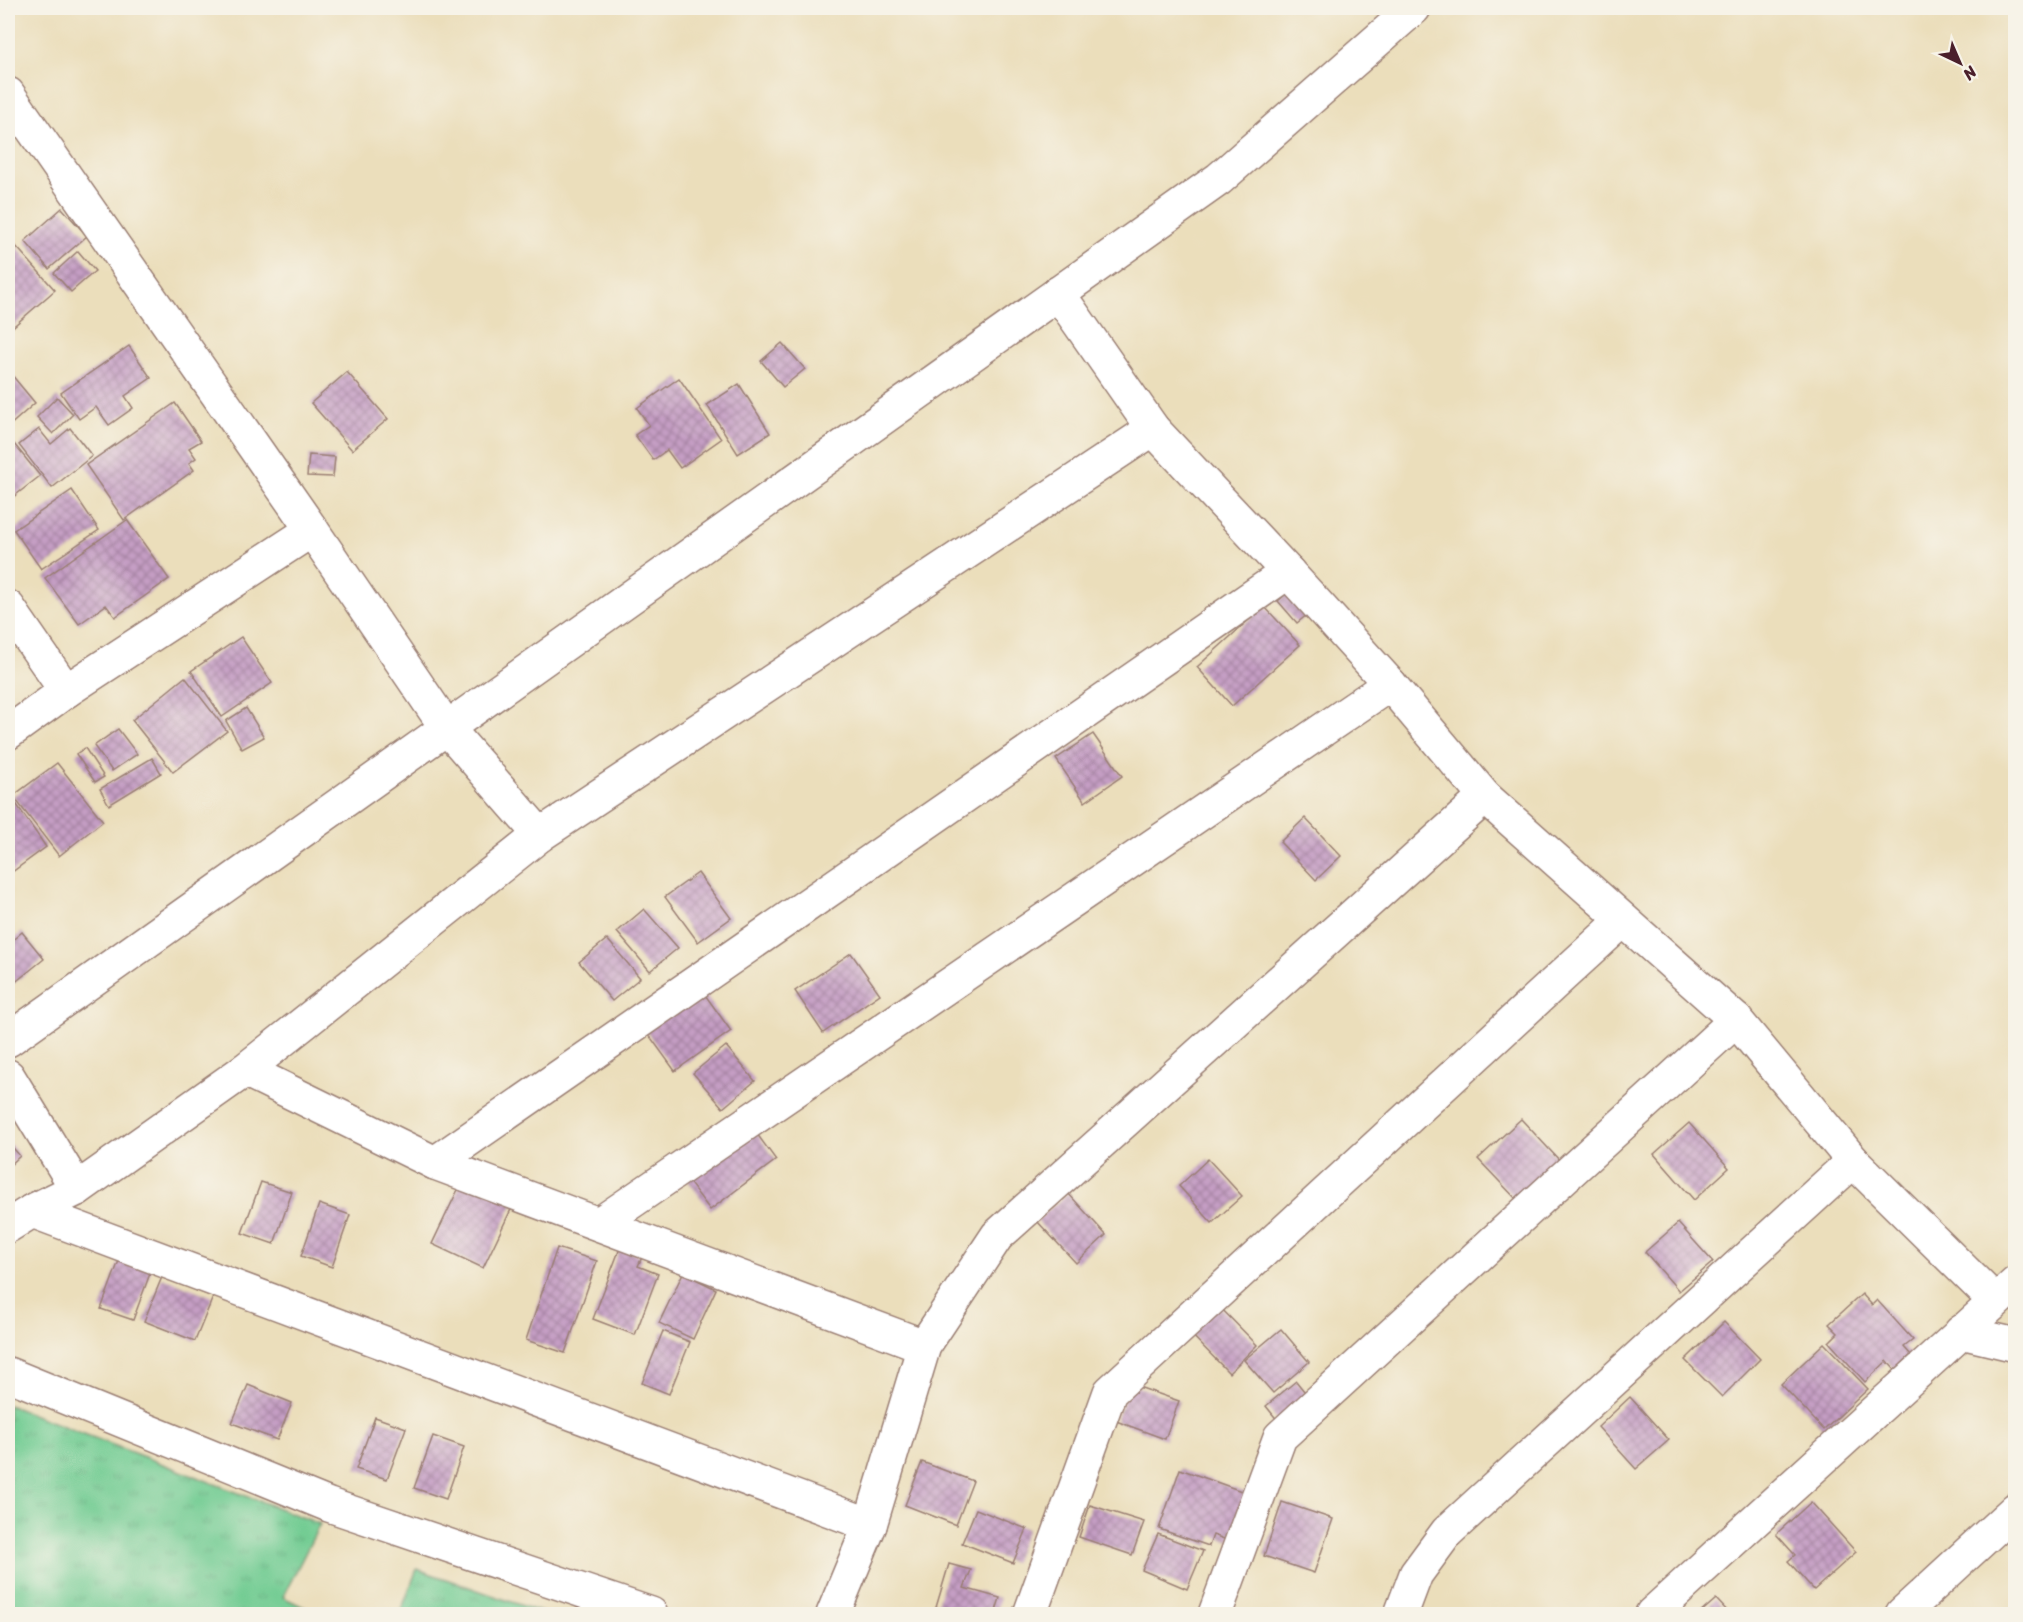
<svg xmlns="http://www.w3.org/2000/svg" width="2023" height="1622" viewBox="0 0 2023 1622" font-family="Sriracha,sans-serif">
  <defs>
    <pattern id="grass-tufts" width="24" height="20" patternUnits="userSpaceOnUse" patternTransform="scale(1.5)"><rect width="24" height="20" fill="#72cc93"/><path d="M3 7l-1-3M5 7V3M7 7l1-3M15 17l-1-3M17 17v-4M19 17l1-3" fill="none" stroke="#64af7f"/></pattern>
    <pattern id="building-cross-hatch" width="8" height="8" patternUnits="userSpaceOnUse" patternTransform="scale(1.5)"><rect width="8" height="8" fill="#c59ec4"/><path d="M0 0l8 8M0 8l8-8" fill="none" stroke="#a2809f"/></pattern>
  </defs>
  <rect width="100%" height="100%" fill="#f7f3e8"/>
  <filter id="ink" filterUnits="userSpaceOnUse"><feTurbulence type="fractalNoise" baseFrequency=".0167" numOctaves="2"/><feDisplacementMap in="SourceGraphic" scale="12" xChannelSelector="R" yChannelSelector="G"/><feConvolveMatrix kernelMatrix="1 2 1 2 8 2 1 2 1" color-interpolation-filters="sRGB"/></filter>
  <filter id="wash" filterUnits="userSpaceOnUse"><feTurbulence type="fractalNoise" baseFrequency=".008" numOctaves="4" result="noise"/><feDisplacementMap in="SourceGraphic" scale="24" xChannelSelector="R" yChannelSelector="G"/><feGaussianBlur stdDeviation="1.35" result="paint"/><feColorMatrix in="noise" values="0 0 0 0 0 0 0 0 0 0 0 0 0 0 0 0 0 1.4 0 .05"/><feComposite in="paint" operator="in"/></filter>
  <g filter="url(#wash)">
    <rect width="100%" height="100%" fill="#ebdebb"/>
    <g fill="url(#grass-tufts)" stroke="#5e765f" stroke-width="1.5">
      <polygon points="8,1405 320,1524 283,1597 318,1614 8,1614"/>
      <polygon points="417,1569 546,1614 400,1614"/>
    </g>
    <g id="blocks">
      <g fill="url(#building-cross-hatch)">
        <polygon points="62,208 87,236 49,269 25,241"/>
        <polygon points="14,244 55,290 8,331 8,250"/>
        <polygon points="78,251 95,271 71,292 54,273"/>
        <polygon points="782,343 805,369 783,387 761,361"/>
        <polygon points="129,346 151,378 125,396 133,408 109,425 96,407 79,419 61,393"/>
        <polygon points="347,372 388,419 352,450 311,403"/>
        <polygon points="11,374 35,403 8,427 8,377"/>
        <polygon points="679,378 721,439 680,468 667,450 653,460 635,435 649,425 637,408"/>
        <polygon points="739,384 770,433 738,454 707,405"/>
        <polygon points="57,397 73,414 53,434 37,417"/>
        <polygon points="175,403 201,441 189,448 196,458 189,463 194,470 124,520 86,465"/>
        <polygon points="70,428 92,456 52,488 19,445 39,429 51,444"/>
        <polygon points="14,444 40,476 8,501 8,449"/>
        <polygon points="309,455 335,457 333,477 307,476"/>
        <polygon points="72,490 99,530 41,569 14,530"/>
        <polygon points="127,520 169,579 115,617 106,605 79,624 45,578"/>
        <polygon points="1294,587 1313,610 1297,623 1278,601"/>
        <polygon points="1264,606 1300,645 1232,706 1197,667"/>
        <polygon points="241,637 272,683 222,717 191,671"/>
        <polygon points="185,677 227,731 173,772 132,720"/>
        <polygon points="246,708 264,737 242,749 226,721"/>
        <polygon points="118,729 137,754 112,771 94,746"/>
        <polygon points="1093,734 1122,776 1085,802 1056,759"/>
        <polygon points="85,748 104,777 95,782 76,754"/>
        <polygon points="152,758 161,773 109,805 100,789"/>
        <polygon points="57,763 103,821 59,856 13,796"/>
        <polygon points="8,792 46,847 8,875"/>
        <polygon points="1305,818 1341,856 1316,880 1280,842"/>
        <polygon points="698,873 731,918 698,942 665,897"/>
        <polygon points="644,909 678,948 650,971 617,932"/>
        <polygon points="22,932 44,959 8,988 8,944"/>
        <polygon points="607,939 640,978 612,1001 579,962"/>
        <polygon points="851,953 880,994 823,1033 795,991"/>
        <polygon points="698,985 731,1031 675,1071 641,1024"/>
        <polygon points="726,1046 755,1081 723,1108 693,1073"/>
        <polygon points="1521,1119 1561,1162 1519,1202 1478,1159"/>
        <polygon points="749,1123 776,1160 710,1210 682,1173"/>
        <polygon points="1689,1123 1729,1168 1694,1200 1654,1154"/>
        <polygon points="8,1142 20,1156 8,1167"/>
        <polygon points="1208,1159 1242,1196 1212,1223 1179,1186"/>
        <polygon points="463,1179 514,1203 483,1268 432,1244"/>
        <polygon points="261,1182 292,1192 274,1244 242,1233"/>
        <polygon points="1068,1193 1106,1235 1076,1263 1037,1221"/>
        <polygon points="319,1204 350,1215 332,1267 301,1256"/>
        <polygon points="1678,1223 1713,1262 1679,1291 1645,1252"/>
        <polygon points="557,1248 597,1261 565,1353 526,1340"/>
        <polygon points="620,1248 642,1257 638,1266 658,1274 635,1335 593,1319"/>
        <polygon points="120,1258 152,1268 133,1320 101,1309"/>
        <polygon points="683,1273 716,1289 693,1339 659,1323"/>
        <polygon points="162,1277 213,1297 195,1341 144,1321"/>
        <polygon points="1862,1294 1872,1305 1877,1300 1913,1340 1904,1347 1911,1355 1895,1370 1887,1361 1865,1382 1829,1342 1838,1333 1829,1324"/>
        <polygon points="1214,1301 1257,1345 1229,1373 1186,1329"/>
        <polygon points="1724,1322 1760,1359 1722,1397 1685,1360"/>
        <polygon points="1281,1329 1309,1362 1273,1393 1244,1360"/>
        <polygon points="663,1331 690,1342 669,1394 642,1383"/>
        <polygon points="1824,1343 1868,1389 1824,1430 1781,1384"/>
        <polygon points="1296,1381 1312,1401 1282,1426 1266,1406"/>
        <polygon points="1130,1384 1179,1401 1165,1439 1116,1421"/>
        <polygon points="248,1385 292,1403 277,1440 232,1423"/>
        <polygon points="1630,1397 1669,1440 1636,1469 1598,1427"/>
        <polygon points="375,1417 406,1428 387,1479 356,1469"/>
        <polygon points="433,1436 464,1447 446,1499 414,1488"/>
        <polygon points="922,1462 973,1481 956,1525 905,1505"/>
        <polygon points="1180,1469 1247,1493 1230,1541 1213,1535 1209,1546 1159,1529"/>
        <polygon points="1282,1502 1333,1519 1314,1573 1264,1556"/>
        <polygon points="1811,1502 1856,1552 1814,1590 1788,1561 1795,1555 1776,1534"/>
        <polygon points="1090,1505 1144,1522 1132,1555 1079,1537"/>
        <polygon points="976,1509 1027,1529 1013,1563 962,1543"/>
        <polygon points="1158,1534 1203,1551 1187,1589 1142,1570"/>
        <polygon points="949,1564 971,1570 964,1588 1000,1598 995,1614 934,1614"/>
        <polygon points="1716,1599 1730,1614 1699,1614"/>
      </g>
    </g>
  </g>
  <g filter="url(#ink)">
    <use href="#blocks" fill-opacity="0" stroke="#9a7e73" stroke-width="1.5"/>
    <g fill="none" stroke-linecap="round" stroke-linejoin="round">
      <defs>
        <g id="minor">
          <polyline points="8,94 312,530 446,727 540,835"/>
          <polyline points="1058,293 1153,429 1288,572 1390,684 1485,797 1736,1020 1853,1161 1995,1301"/>
          <polyline points="8,607 66,691"/>
          <polyline points="8,733 66,691 312,530"/>
          <polyline points="8,1040 1219,179 1414,8"/>
          <polyline points="245,1070 435,1163 924,1346"/>
          <polyline points="8,1076 77,1189"/>
          <polyline points="435,1163 1288,572"/>
          <polyline points="32,1211 870,1525"/>
          <polyline points="599,1224 1390,684"/>
          <polyline points="8,1226 32,1211 77,1189 245,1070 540,835 1153,429"/>
          <polyline points="1961,1332 2016,1345"/>
          <polyline points="8,1374 329,1505 651,1614"/>
          <polyline points="833,1614 870,1525 924,1346 997,1236 1485,797"/>
          <polyline points="1030,1614 1110,1392 1623,920"/>
          <polyline points="1215,1614 1280,1437 1736,1020"/>
          <polyline points="1401,1614 1416,1574 1447,1532 1853,1161"/>
          <polyline points="1652,1614 2016,1283"/>
          <polyline points="1902,1614 2016,1509"/>
        </g>
      </defs>
      <use href="#minor" stroke="#9a7e73" stroke-width="36"/>
      <use href="#minor" stroke="#fff" stroke-width="33"/>
    </g>
  </g>
  <rect width="2023" height="1622" fill="none" stroke="#f7f3e8" stroke-width="30"/>
  <g transform="translate(1960 63) rotate(136)" stroke="#f7f3e8" stroke-width="4.5" paint-order="stroke">
  <path d="M0-4.5L10 22L0 15L-10 22Z" fill="#4a1f2b"/>
  <text y="-9" font-size="16" font-weight="bold" text-anchor="middle" fill="#4a1f2b">N</text>
  </g>
</svg>
